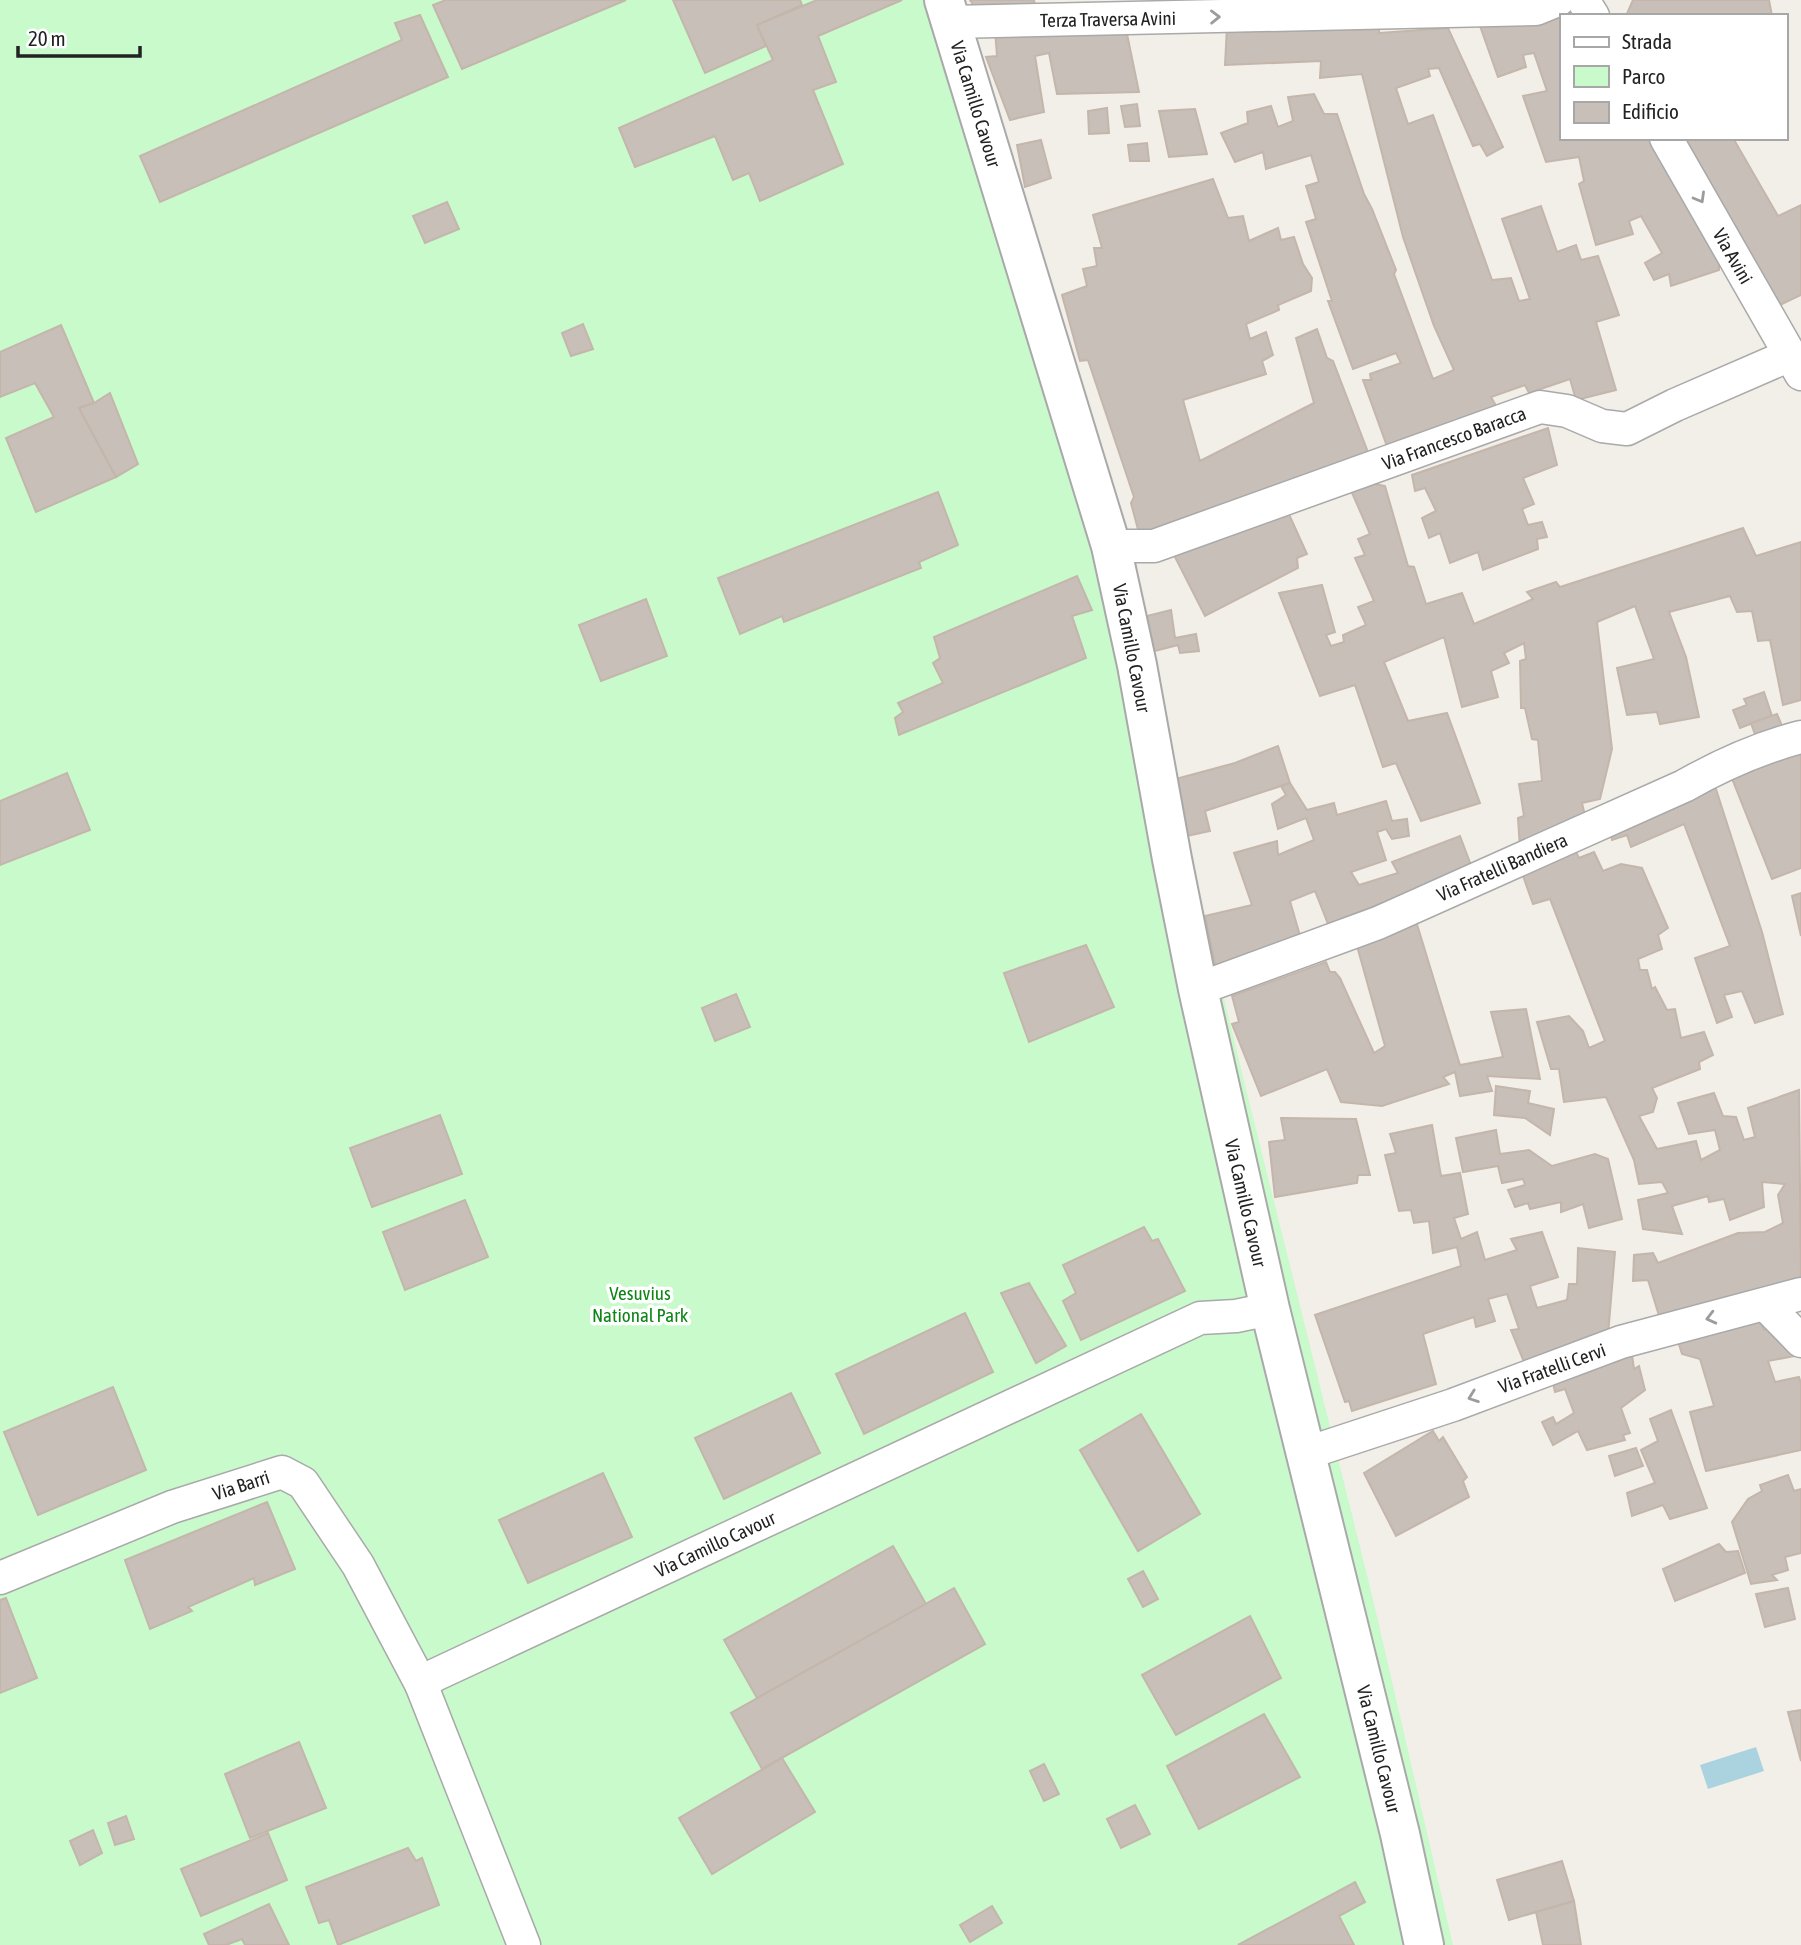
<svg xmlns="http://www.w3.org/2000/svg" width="1801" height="1945" viewBox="0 0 1801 1945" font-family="'Asap Condensed',sans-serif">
  <rect width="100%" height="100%" fill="#f2efe9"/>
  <polygon fill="#c8facc" points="0,0 959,0 1089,441 1246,1089 1372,1595 1453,1945 0,1945"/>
  <polygon fill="#aad3df" points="1756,1747 1764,1771 1708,1789 1700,1765"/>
  <g fill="#c7bfb8" stroke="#c4b6ab" stroke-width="2">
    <polygon points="446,0 626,0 462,69 433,5"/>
    <polygon points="673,0 800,0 802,5 757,25 766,46 705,73"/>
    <polygon points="817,0 902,0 818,36 836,82 813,90 843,164 760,201 749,173 733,180 715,136 635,167 619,128 773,60 757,25"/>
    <polygon points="970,0 1034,0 1036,12 976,9"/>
    <polygon points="1633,0 1769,0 1772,16 1626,16"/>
    <polygon points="1567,2 1570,16 1561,16 1561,138 1655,138 1719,261 1719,270 1671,286 1669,274 1654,280 1645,263 1662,253 1641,216 1629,221 1633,234 1596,245 1579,184 1584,181 1579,157 1546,162 1523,96 1547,91 1534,53 1523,55 1526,67 1498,77 1480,26"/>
    <polygon points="420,15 448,77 160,202 140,156 402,40 395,23"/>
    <polygon points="1379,25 1379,33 1448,28 1503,147 1487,156 1480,144 1473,146 1439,68 1428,69 1430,76 1396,88 1408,124 1433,115 1492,280 1511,278 1519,301 1530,299 1502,219 1541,206 1557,252 1576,245 1581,260 1598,256 1619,315 1596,322 1616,390 1576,400 1570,379 1529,393 1525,385 1491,397 1499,411 1388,449 1363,380 1371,380 1370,374 1401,363 1396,353 1353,369 1328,301 1332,301 1306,222 1316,219 1306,186 1319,182 1311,155 1266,169 1263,152 1235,162 1221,133 1248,123 1247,112 1271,106 1278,127 1293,121 1288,97 1314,94 1324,114 1337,114 1364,194 1372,209 1396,270 1394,274 1433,379 1454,370 1434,326 1403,237 1362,74 1320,78 1321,61 1225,65 1227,26"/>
    <polygon points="1126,29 1139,92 1057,94 1049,53 1035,56 1044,112 1010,120 986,57 997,56 995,30"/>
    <polygon points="1137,104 1140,126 1125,127 1121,106"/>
    <polygon points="1107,108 1109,133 1089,134 1088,111"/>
    <polygon points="1195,109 1207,154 1169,157 1159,111"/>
    <polygon points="1685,138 1733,138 1778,216 1801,205 1801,295 1780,305"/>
    <polygon points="1041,140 1051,178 1025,187 1017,145"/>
    <polygon points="1147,143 1149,161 1130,161 1128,145"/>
    <polygon points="1213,179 1228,218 1243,216 1249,241 1278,228 1281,240 1294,237 1303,264 1312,278 1311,291 1278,305 1279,310 1246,324 1250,339 1266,332 1273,355 1262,361 1266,374 1183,400 1200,461 1314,403 1296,338 1317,329 1327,358 1333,361 1369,455 1141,541 1131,503 1134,497 1088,360 1080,361 1062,295 1087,286 1083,269 1097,266 1094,248 1102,248 1093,215"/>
    <polygon points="447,202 459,229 425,243 413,216"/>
    <polygon points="583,324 593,349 571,356 562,333"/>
    <polygon points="61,325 94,403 79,408 116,477 36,512 6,438 54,417 35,383 0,397 0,352"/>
    <polygon points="110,393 138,464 116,477 79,408 94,403"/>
    <polygon points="1548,428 1557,465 1523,478 1534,504 1522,509 1528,525 1542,522 1547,537 1537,539 1538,549 1483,570 1478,552 1450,563 1440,533 1429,538 1422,518 1436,511 1425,488 1415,491 1412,475"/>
    <polygon points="1346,479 1354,479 1385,486 1408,566 1414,567 1426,604 1462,593 1474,624 1533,599 1527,592 1556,582 1560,587 1743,528 1756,556 1801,542 1801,700 1783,705 1770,640 1758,641 1752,611 1737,612 1730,596 1669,612 1686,657 1699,717 1660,724 1657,712 1627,715 1617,668 1654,659 1635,606 1597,622 1612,749 1600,799 1582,803 1586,820 1520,849 1518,818 1524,816 1519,784 1542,781 1538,740 1532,739 1525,708 1521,708 1520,661 1526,659 1524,643 1504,653 1509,663 1491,671 1498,697 1462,707 1444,637 1384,662 1408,721 1447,713 1480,803 1421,821 1396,763 1383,767 1355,685 1320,696 1279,593 1322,585 1335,632 1326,635 1331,646 1344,642 1343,635 1366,625 1358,607 1374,601 1355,558 1365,555 1358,539 1370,534"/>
    <polygon points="938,492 958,545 919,562 921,568 784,622 782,616 740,634 718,578"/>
    <polygon points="1287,510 1307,554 1297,558 1298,568 1205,616 1174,555"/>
    <polygon points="1077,576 1092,610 1072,616 1086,658 899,735 895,718 903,712 898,703 943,683 933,663 940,658 934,637"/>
    <polygon points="646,599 667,656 601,681 579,625"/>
    <polygon points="1171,610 1175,638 1196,634 1199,651 1180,653 1178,645 1151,652 1147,616"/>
    <polygon points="1764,692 1772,716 1740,728 1733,710 1747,705 1744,699"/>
    <polygon points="1777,714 1785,733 1758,743 1751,723"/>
    <polygon points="1278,746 1290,783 1205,811 1210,831 1182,837 1172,780 1235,763"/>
    <polygon points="1801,751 1801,868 1772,879 1727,766"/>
    <polygon points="67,773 90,830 0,865 0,801"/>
    <polygon points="1290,783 1307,810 1334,803 1337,815 1386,801 1392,821 1407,819 1409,836 1392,839 1386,829 1377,832 1386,860 1351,872 1359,885 1398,873 1392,862 1460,836 1472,868 1328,924 1315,891 1290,901 1301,939 1216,969 1205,916 1252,905 1234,853 1277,841 1278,855 1314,840 1306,818 1278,829 1272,804 1286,795 1281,786"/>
    <polygon points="1714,783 1762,932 1783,1014 1755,1023 1742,991 1724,995 1732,1017 1717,1023 1695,958 1730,946 1684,824 1631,847 1627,835 1612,840 1610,828"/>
    <polygon points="1574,848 1579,858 1594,852 1603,871 1621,864 1642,868 1668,928 1658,935 1662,949 1638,959 1640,970 1647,970 1652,989 1655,987 1667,1010 1675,1009 1681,1038 1704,1032 1713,1055 1699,1062 1700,1069 1652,1088 1657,1098 1653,1112 1639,1116 1657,1149 1696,1141 1701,1160 1720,1150 1715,1130 1689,1134 1678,1103 1714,1093 1723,1116 1736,1117 1744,1140 1755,1137 1748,1108 1799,1090 1801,1284 1661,1322 1648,1280 1633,1281 1634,1255 1653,1253 1658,1263 1738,1233 1765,1232 1783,1223 1778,1195 1785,1184 1762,1182 1764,1207 1730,1220 1724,1199 1709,1202 1708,1196 1672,1206 1682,1234 1643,1229 1638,1200 1668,1193 1662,1182 1639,1184 1634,1160 1606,1097 1564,1102 1559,1069 1551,1069 1537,1022 1569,1016 1583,1031 1589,1048 1605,1041 1550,899 1533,904 1522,873"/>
    <polygon points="1801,893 1801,936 1792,896"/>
    <polygon points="1416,921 1460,1065 1503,1057 1491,1012 1526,1009 1540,1079 1487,1076 1492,1091 1460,1096 1455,1072 1443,1077 1449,1084 1382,1106 1341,1102 1327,1069 1261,1096 1232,1024 1239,1022 1232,996 1326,962 1330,972 1335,972 1340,978 1374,1053 1385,1046 1355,939"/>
    <polygon points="1086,945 1114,1007 1029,1042 1004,973"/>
    <polygon points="736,994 750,1027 715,1041 702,1008"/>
    <polygon points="1496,1086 1530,1091 1528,1103 1554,1109 1550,1135 1525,1118 1494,1115"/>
    <polygon points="440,1115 462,1174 372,1207 350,1148"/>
    <polygon points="1281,1118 1356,1119 1370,1175 1358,1175 1357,1183 1275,1197 1269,1142 1285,1140"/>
    <polygon points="1432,1125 1441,1176 1460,1173 1468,1214 1454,1218 1461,1239 1477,1232 1485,1260 1517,1250 1511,1239 1542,1232 1558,1277 1530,1286 1537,1308 1567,1300 1569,1284 1577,1284 1578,1248 1615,1252 1608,1335 1524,1362 1511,1330 1519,1329 1507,1294 1488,1299 1495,1321 1476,1327 1474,1317 1423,1334 1436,1384 1352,1411 1349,1401 1345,1402 1315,1315 1461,1266 1457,1247 1433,1253 1429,1221 1414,1223 1411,1210 1399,1211 1385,1155 1396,1153 1390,1134"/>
    <polygon points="1496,1130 1500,1154 1529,1150 1552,1166 1595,1154 1608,1159 1622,1219 1589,1228 1583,1204 1561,1212 1561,1202 1530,1209 1528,1203 1515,1207 1508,1190 1525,1185 1523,1179 1502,1183 1498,1166 1463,1172 1456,1138"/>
    <polygon points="465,1200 488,1257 405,1290 383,1232"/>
    <polygon points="1144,1227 1152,1241 1158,1239 1185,1291 1081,1340 1063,1301 1076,1293 1063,1265"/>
    <polygon points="1029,1283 1066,1346 1036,1363 1001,1293"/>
    <polygon points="1755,1311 1764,1330 1772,1324 1800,1355 1768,1361 1775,1382 1799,1377 1801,1384 1801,1450 1706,1471 1690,1412 1714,1406 1700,1359 1682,1354 1675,1332"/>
    <polygon points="965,1313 993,1372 864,1434 836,1374"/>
    <polygon points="1631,1348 1634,1369 1639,1366 1645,1390 1621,1408 1630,1433 1623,1435 1625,1440 1587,1450 1578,1431 1553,1445 1542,1422 1553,1417 1556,1424 1574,1413 1565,1389 1555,1392 1551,1374"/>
    <polygon points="113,1387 146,1470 38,1515 4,1432"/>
    <polygon points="791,1393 820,1453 724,1499 695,1438"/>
    <polygon points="1671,1410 1707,1508 1670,1519 1663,1505 1632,1516 1627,1493 1655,1483 1641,1450 1658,1441 1650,1419"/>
    <polygon points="1141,1414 1200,1514 1138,1551 1080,1450"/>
    <polygon points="1433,1431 1439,1441 1443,1437 1467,1477 1463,1481 1469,1497 1396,1536 1364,1473"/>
    <polygon points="1636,1448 1643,1466 1615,1476 1609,1456"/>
    <polygon points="603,1473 632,1537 528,1583 499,1520"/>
    <polygon points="1788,1475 1794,1491 1801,1489 1801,1553 1785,1557 1788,1570 1772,1575 1777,1580 1751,1584 1732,1522 1748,1499 1762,1491 1760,1485"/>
    <polygon points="267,1502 295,1569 255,1585 254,1578 188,1607 192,1611 150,1629 125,1560"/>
    <polygon points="1719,1544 1726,1552 1738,1551 1745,1573 1675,1601 1663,1569"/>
    <polygon points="893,1546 926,1604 757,1698 724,1640"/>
    <polygon points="1143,1571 1158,1599 1143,1607 1128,1579"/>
    <polygon points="954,1588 985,1644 762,1769 731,1713"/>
    <polygon points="1788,1588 1795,1619 1765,1627 1756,1594"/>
    <polygon points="6,1598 37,1678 0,1693 0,1600"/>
    <polygon points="1250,1616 1281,1678 1176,1735 1142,1675"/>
    <polygon points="1801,1710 1801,1761 1788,1712"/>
    <polygon points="1264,1714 1300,1777 1199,1829 1167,1766"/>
    <polygon points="299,1742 326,1808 250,1838 225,1774"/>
    <polygon points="782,1758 815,1812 712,1874 679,1818"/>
    <polygon points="1044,1764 1059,1794 1044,1801 1030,1771"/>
    <polygon points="1135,1805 1150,1834 1121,1848 1107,1819"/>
    <polygon points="126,1816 134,1839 115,1845 108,1823"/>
    <polygon points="93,1830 102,1853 80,1865 70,1841"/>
    <polygon points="268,1833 287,1880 201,1916 181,1869"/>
    <polygon points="408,1848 416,1861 422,1858 439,1905 338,1945 329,1920 319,1923 306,1887"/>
    <polygon points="1562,1861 1574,1901 1509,1920 1497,1880"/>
    <polygon points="1355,1882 1365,1902 1339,1916 1354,1945 1238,1945"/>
    <polygon points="1574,1901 1581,1945 1543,1945 1536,1912"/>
    <polygon points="269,1904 289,1945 245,1945 242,1939 226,1945 209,1945 204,1934"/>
    <polygon points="992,1906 1002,1923 970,1942 960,1925"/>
  </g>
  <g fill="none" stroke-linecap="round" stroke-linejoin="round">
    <defs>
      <g id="minor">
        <polyline points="1583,0 1593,16"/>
        <polyline points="951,22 1536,9 1558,0"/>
        <polyline points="1666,138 1801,374"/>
        <polyline points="1111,546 1154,546 1540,407 1567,411 1602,426 1627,429 1675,405 1790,355"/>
        <path d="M1198,989L1378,923L1684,786C1721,765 1759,748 1801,737"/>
        <polyline points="1765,1304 1801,1341"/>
        <polyline points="1307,1453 1453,1405 1621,1342 1801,1294"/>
        <polyline points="0,1578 172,1507 282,1472 303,1483 358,1565 421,1684"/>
        <polyline points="524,1945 421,1684 435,1675 1200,1318 1236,1316 1270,1309"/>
      </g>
      <polyline id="tertiary" points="944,0 1111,546 1137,665 1172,859 1198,989 1270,1309 1400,1834 1424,1945"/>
    </defs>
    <use href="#minor" stroke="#a9a9a9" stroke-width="35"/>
    <use href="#tertiary" stroke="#a9a9a9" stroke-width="42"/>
    <use href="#minor" stroke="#fff" stroke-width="32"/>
    <use href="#tertiary" stroke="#fff" stroke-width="38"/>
  </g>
  <defs><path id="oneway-chevron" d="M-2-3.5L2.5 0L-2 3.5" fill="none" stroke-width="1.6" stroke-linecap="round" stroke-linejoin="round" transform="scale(1.75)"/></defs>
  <g stroke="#9c9c9c">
    <use href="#oneway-chevron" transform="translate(1215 17) rotate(-1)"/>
    <use href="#oneway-chevron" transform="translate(1700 198) rotate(60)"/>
    <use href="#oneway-chevron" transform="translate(1711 1318) rotate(166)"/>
    <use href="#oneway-chevron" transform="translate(1473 1397) rotate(160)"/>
  </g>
  <g text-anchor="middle" stroke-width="7" stroke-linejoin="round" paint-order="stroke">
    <g font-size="19" fill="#222" stroke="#fff">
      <text transform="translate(1108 19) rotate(-1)" y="7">Terza Traversa Avini</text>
      <text transform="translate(976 104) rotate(73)" y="7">Via Camillo Cavour</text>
      <text transform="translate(1733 256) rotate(60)" y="7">Via Avini</text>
      <text transform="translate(1454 438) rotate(-20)" y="7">Via Francesco Baracca</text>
      <text transform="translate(1132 648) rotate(79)" y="7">Via Camillo Cavour</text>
      <text transform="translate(1502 867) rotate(-24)" y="7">Via Fratelli Bandiera</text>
      <text transform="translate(1246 1203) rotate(77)" y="7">Via Camillo Cavour</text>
      <text transform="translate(1552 1368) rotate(-20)" y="7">Via Fratelli Cervi</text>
      <text transform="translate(241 1485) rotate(-18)" y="7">Via Barri</text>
      <text transform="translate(715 1544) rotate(-25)" y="7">Via Camillo Cavour</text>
      <text transform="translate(1379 1749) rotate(76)" y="7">Via Camillo Cavour</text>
    </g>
    <g font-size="19" fill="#0c8416" stroke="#fff">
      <text x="640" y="1300">Vesuvius<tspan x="640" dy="22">National Park</tspan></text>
    </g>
  </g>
  <rect x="1560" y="14" width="228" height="126" fill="#ffffff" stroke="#a7a7a7" stroke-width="2"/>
  <rect x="1574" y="37" width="35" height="10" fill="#ffffff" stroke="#a7a7a7" stroke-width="2"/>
  <text x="1622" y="49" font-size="21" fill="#222222">Strada</text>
  <rect x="1574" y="66" width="35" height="21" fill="#c8facc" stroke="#a7a7a7" stroke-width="2"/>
  <text x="1622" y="84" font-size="21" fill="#222222">Parco</text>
  <rect x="1574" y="102" width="35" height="21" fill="#c7bfb8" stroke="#a7a7a7" stroke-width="2"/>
  <text x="1622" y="119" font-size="21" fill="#222222">Edificio</text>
  <path d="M18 46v10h122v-10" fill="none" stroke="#222222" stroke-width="3.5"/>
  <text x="28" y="46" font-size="21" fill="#222222" stroke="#ffffff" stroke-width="5" paint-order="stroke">20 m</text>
</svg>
